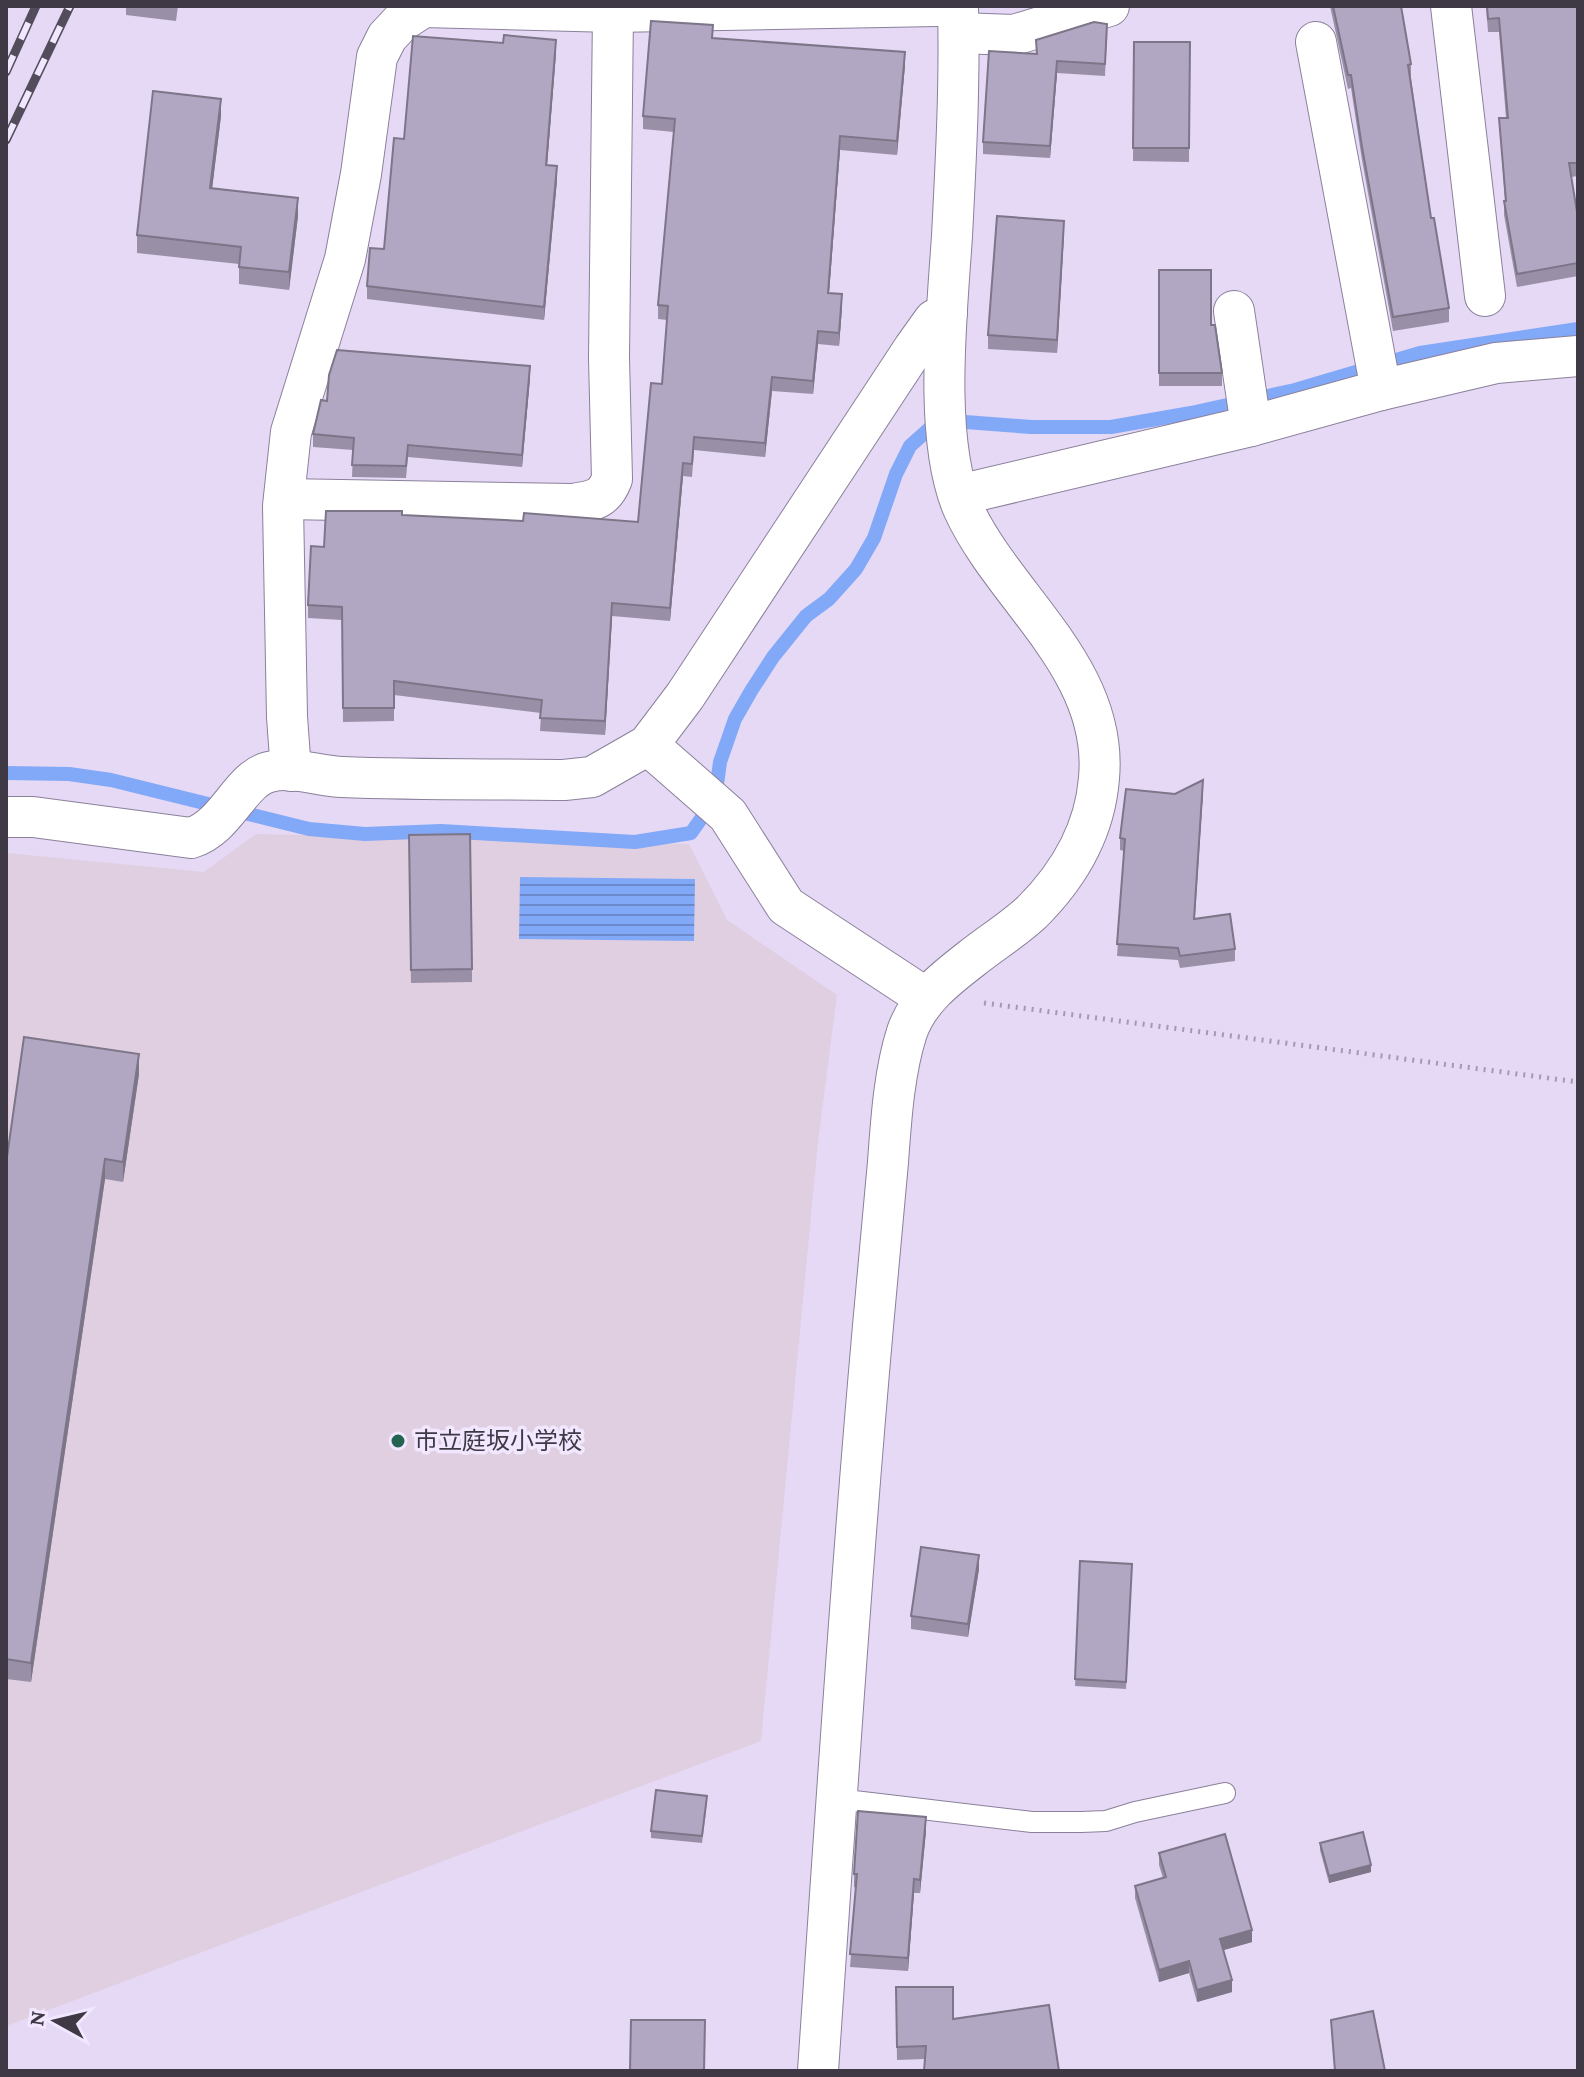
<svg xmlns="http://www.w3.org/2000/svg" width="1584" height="2077" viewBox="0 0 1584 2077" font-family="'Crimson Pro','Noto Sans JP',serif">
  <defs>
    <pattern id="water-rules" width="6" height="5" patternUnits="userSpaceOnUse" patternTransform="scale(2)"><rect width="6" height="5" fill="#82a8f8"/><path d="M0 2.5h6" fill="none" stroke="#6c8acb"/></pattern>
  </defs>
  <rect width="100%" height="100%" fill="#e5d9f6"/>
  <polygon fill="#e0cfe1" points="256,834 689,844 727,920 837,995 818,1142 761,1741 6,2026 6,853 204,872"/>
  <polygon fill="url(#water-rules)" points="520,877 695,879 694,941 519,939"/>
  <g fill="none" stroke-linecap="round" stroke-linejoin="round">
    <polyline stroke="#82a8f8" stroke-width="14" points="6,773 69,774 111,780 309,829 365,834 441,831 635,842 691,833 715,799 720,762 735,719 751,691 773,657 806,616 829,599 856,569 874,538 896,474 910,446 939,420 1031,427 1111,427 1191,413 1295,390 1420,353 1578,329"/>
    <defs>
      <polyline id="service" points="837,1799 1032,1822 1081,1822 1106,1821 1135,1812 1225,1793"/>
      <g id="minor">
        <polyline points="1451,6 1485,296"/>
        <polyline points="423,7 613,12 937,6"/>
        <polyline points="959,33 1014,35 1109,6"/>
        <polyline points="1316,42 1381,390"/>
        <polyline points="1234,311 1251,426"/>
        <polyline points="959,495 1251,426 1381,390 1496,363 1578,356"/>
        <path d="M284,499L572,504C593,501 604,500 612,479L609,358L613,12"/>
        <polyline points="648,745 728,815 786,906 926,998"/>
        <polyline points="291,771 287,717 283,506 291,432 345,259 361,174 377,57 387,37 402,21 425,6"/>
        <path d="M6,817H33L191,838C227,827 240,779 269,772C293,766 319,776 342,777C416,780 490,779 564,780L592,777L648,745L685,696L914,348L934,320L947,313"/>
        <path d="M818,2071C835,1823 851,1574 873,1326C878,1272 883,1217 888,1162C891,1121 894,1072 907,1032C918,1000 945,979 971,959C991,943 1014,929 1032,912C1069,875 1095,830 1099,778C1109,668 1003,597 963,508C933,439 947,313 952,236C956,159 960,83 958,6"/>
      </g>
    </defs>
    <use href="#service" stroke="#8b809a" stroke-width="22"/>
    <use href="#minor" stroke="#8b809a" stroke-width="42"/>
    <polyline stroke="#a39ab0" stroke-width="5" stroke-dasharray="2 6" stroke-linecap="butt" points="984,1003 1578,1082"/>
    <use href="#service" stroke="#fff" stroke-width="20"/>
    <use href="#minor" stroke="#fff" stroke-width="40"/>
    <defs>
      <g id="rail">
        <polyline points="6,72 36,6"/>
        <polyline points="6,140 70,6"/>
      </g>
    </defs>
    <use href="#rail" stroke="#534d5b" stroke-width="9"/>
    <use href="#rail" stroke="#f1e7ff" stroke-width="6" stroke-dasharray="18" stroke-linecap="butt"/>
  </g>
  <g fill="#9990a8">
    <polygon points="126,6 178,6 176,21 126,15"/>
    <polygon points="1330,6 1401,6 1411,64 1411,78 1431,218 1449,308 1449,322 1393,331 1362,160 1351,88 1348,89"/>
    <polygon points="1486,6 1578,6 1578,176 1571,177 1578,218 1578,276 1517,287 1504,215 1504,201 1505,201 1499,118 1506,118 1499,32 1488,32"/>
    <polygon points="1107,36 1105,76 1057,73 1050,158 983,154 983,142 1036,54 1036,40"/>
    <polygon points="713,38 905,65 897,155 840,150 829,293 842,307 839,346 818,344 813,394 772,391 765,457 694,450 692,477 683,476 670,621 612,616 605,735 540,731 541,713 394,695 394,721 343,722 342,620 308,618 308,605 324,547 402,515 523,521 638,522 662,384 667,320 658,319 658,305 674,132 643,129 643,116"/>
    <polygon points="1134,42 1190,42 1189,162 1133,161"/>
    <polygon points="503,43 556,53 547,165 557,180 544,320 367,299 367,286 384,249 404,139"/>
    <polygon points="221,116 212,188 298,216 289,290 239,284 239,264 137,253 137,235"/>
    <polygon points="1064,234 1057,353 988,349 988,335"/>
    <polygon points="1159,270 1211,325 1222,373 1222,386 1159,386"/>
    <polygon points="530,378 522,467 408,457 406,478 352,477 353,450 313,447 313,434 327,401"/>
    <polygon points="1203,792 1194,919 1235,949 1235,961 1180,968 1178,960 1117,956 1124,851 1120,850 1120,838 1175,794"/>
    <polygon points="409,835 472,969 472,982 411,983"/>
    <polygon points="139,1074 123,1182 105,1179 31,1682 6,1679 6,1164"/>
    <polygon points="1080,1561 1132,1564 1126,1689 1075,1686"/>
    <polygon points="979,1569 968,1637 911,1629 911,1616"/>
    <polygon points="707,1802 702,1843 651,1838 651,1831"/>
    <polygon points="926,1831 920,1893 914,1893 908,1971 850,1967 856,1888 854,1887 854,1874"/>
    <polygon points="1320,1843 1371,1872 1329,1883 1320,1850"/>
    <polygon points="1159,1853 1252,1942 1224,1950 1232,1992 1197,2002 1189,1973 1159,1982 1135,1898 1135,1886 1163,1878 1159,1865"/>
    <polygon points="896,1987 953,2019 925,2059 897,2060"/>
  </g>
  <g fill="#7d7588">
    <polygon points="556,40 556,53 546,179 546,165"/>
    <polygon points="905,52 905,65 897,155 897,141"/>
    <polygon points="1057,61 1057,73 1050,158 1050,146"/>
    <polygon points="221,99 221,116 210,206 210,188"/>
    <polygon points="840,136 840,150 828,306 828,293"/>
    <polygon points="557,166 557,180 544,320 544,307"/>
    <polygon points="298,198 298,216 289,290 289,272"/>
    <polygon points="1064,221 1064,234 1057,353 1057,340"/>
    <polygon points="842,294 842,307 839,346 839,333"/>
    <polygon points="818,331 818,344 813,394 813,381"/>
    <polygon points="530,366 530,378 522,467 522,455"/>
    <polygon points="772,377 772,391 765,457 765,443"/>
    <polygon points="683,463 683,476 670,621 670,608"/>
    <polygon points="612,603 612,616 605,735 605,721"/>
    <polygon points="1203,780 1203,792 1194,931 1194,919"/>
    <polygon points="139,1054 139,1074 123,1182 123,1162"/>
    <polygon points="105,1159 105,1179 31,1682 31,1663"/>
    <polygon points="979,1555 979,1569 968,1637 968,1624"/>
    <polygon points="926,1817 926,1831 920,1893 920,1880"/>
    <polygon points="1371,1865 1371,1872 1329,1883 1329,1876"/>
    <polygon points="914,1879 914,1893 908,1971 908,1958"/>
    <polygon points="1252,1930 1252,1942 1220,1951 1220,1939"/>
    <polygon points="1189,1961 1189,1973 1159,1982 1159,1970"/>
    <polygon points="1232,1980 1232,1992 1197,2002 1197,1990"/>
  </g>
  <g fill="#b2a7c3" stroke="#7d7588" stroke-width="2">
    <polygon points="1333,6 1401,6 1411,64 1408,65 1431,218 1434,218 1449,308 1393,317 1362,147 1351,75 1348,75"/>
    <polygon points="1487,6 1578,6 1578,163 1569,163 1578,218 1578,263 1517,274 1504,201 1506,201 1499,118 1508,118 1499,18 1488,19"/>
    <polygon points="651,21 713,25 712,38 905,52 897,141 840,136 828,293 842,294 839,333 818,331 813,381 772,377 765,443 694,437 692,464 683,463 670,608 612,603 605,721 540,718 542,700 394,681 394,708 343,708 342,607 308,605 311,546 324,547 326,511 402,511 402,515 523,521 524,513 638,522 651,383 662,384 668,306 658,305 675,119 643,116"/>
    <polygon points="1094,22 1107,24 1105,64 1057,61 1050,146 983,142 989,51 1037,54 1036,40"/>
    <polygon points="504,35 556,40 546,165 557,166 544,307 367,286 370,248 384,249 394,138 404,139 413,36 503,43"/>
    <polygon points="1134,42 1190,42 1189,148 1133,148"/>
    <polygon points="153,91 221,99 210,188 298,198 289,272 239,267 241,247 137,235"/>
    <polygon points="997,216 1064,221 1057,340 988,335"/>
    <polygon points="1159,270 1211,270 1211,325 1215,325 1222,373 1159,373"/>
    <polygon points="337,350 530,366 522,455 408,445 406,466 352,465 354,438 313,434 321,400 327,401 329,375"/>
    <polygon points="1203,780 1194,919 1230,914 1235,949 1180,956 1178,948 1117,944 1125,839 1120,838 1126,789 1175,794"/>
    <polygon points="470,834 472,969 411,970 409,835"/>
    <polygon points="24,1037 139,1054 123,1162 105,1159 31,1663 6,1659 6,1164"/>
    <polygon points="921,1547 979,1555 968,1624 911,1616"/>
    <polygon points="1080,1561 1132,1564 1126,1682 1075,1679"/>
    <polygon points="656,1790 707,1796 702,1836 651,1831"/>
    <polygon points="858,1811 926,1817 920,1880 914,1879 908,1958 850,1954 857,1874 854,1874"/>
    <polygon points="1363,1832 1371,1865 1329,1876 1320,1843"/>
    <polygon points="1225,1834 1252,1930 1220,1939 1232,1980 1197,1990 1189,1961 1159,1970 1135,1886 1166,1877 1159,1853"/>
    <polygon points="896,1987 953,1987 953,2019 1049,2005 1059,2071 924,2071 926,2046 897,2047"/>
    <polygon points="1373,2011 1385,2071 1335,2071 1331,2020"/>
    <polygon points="631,2020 705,2020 704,2071 630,2071"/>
  </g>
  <circle fill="#236350" stroke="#f1e7ff" stroke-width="3" cx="398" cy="1441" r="8"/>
  <g text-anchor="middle" stroke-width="7" stroke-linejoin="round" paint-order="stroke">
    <g font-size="24" fill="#3e3945" stroke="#f1e7ff" text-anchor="start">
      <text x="414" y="1449">市立庭坂小学校</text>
    </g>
  </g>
  <rect width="1584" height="2077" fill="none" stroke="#3e3945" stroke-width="16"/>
  <g transform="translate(56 2021) rotate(278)" stroke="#f1e7ff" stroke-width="6" paint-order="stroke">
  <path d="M0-6L14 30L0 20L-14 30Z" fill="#3e3945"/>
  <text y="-12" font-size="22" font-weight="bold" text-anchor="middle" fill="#3e3945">N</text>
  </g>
</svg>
